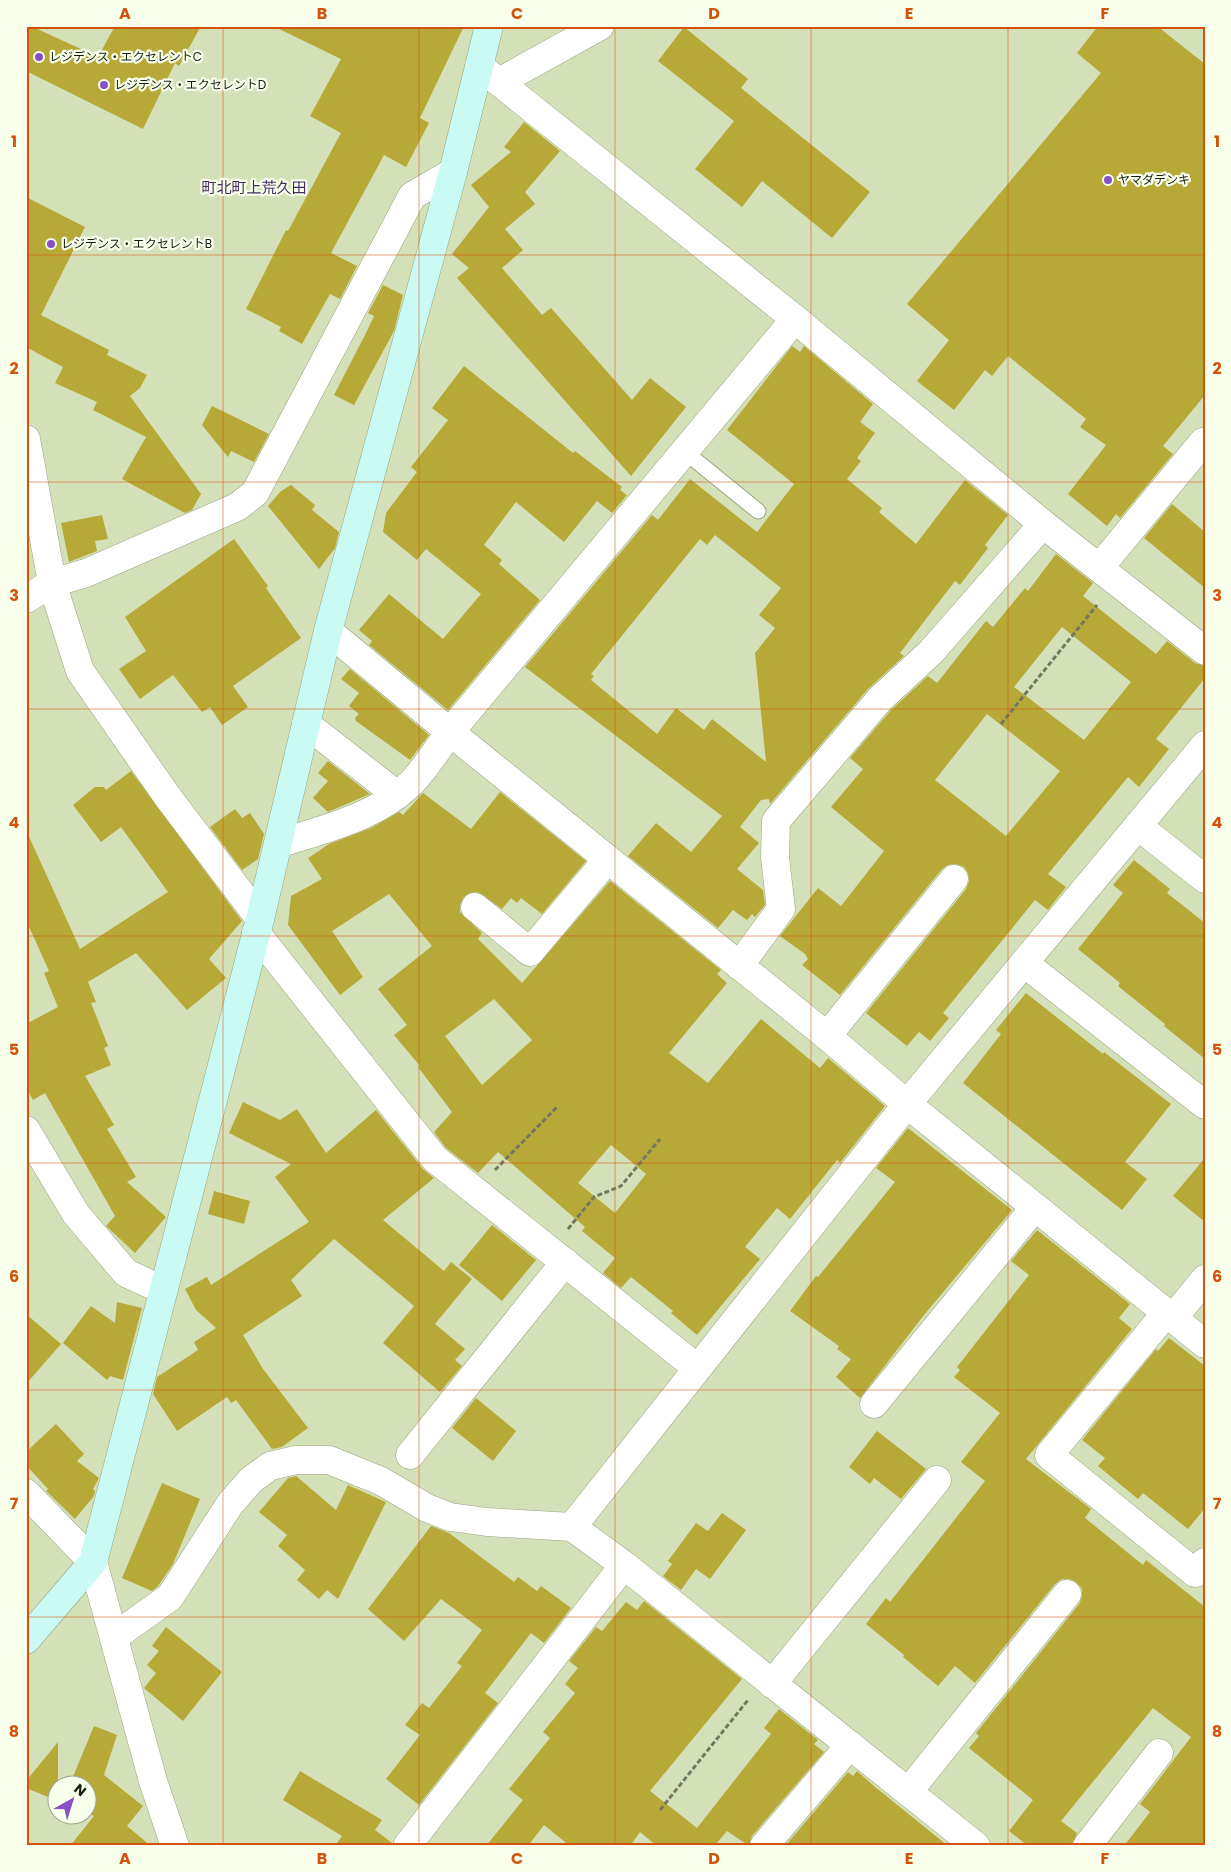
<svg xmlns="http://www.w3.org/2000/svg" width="1231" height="1872" viewBox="0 0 1231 1872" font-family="Poppins,'Noto Sans JP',sans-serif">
  <rect width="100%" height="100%" fill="#d4e1b8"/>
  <g fill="#b7a938" fill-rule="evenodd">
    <polygon points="26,26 31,26 98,57 115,26 201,26 179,66 175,63 143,129 26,71"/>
    <polygon points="273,26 464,26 420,118 429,123 406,167 384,155 331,253 357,266 340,299 330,294 302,344 279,331 281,327 246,309 286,230 288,231 341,133 310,116 341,59"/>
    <polygon points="1098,26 1157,26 1205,64 1205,395 1163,446 1173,454 1120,518 1116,514 1107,526 1068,494 1106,445 1080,427 1086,419 1008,356 992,376 985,370 954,410 917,381 949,340 907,304 1101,73 1077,53"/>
    <polygon points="684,27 748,79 741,88 870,192 832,238 762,181 742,207 695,169 734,121 658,61"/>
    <polygon points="524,122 560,151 525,192 535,204 505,229 523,250 502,268 542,315 551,308 632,400 650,378 686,407 631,476 457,278 469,268 452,254 489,207 471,185 511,152 504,147"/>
    <polygon points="26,197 85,227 41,315 109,350 107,355 147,375 140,388 130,396 201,494 192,510 185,513 122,479 146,437 93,410 97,402 55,383 63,367 26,347"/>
    <polygon points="383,285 403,295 394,331 354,405 334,395 366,333 374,316 368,313"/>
    <path d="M792,346L800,352L804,346L873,404L860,422L875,433L857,458L861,461L847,479L882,508L879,512L916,544L965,480L1008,515L985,545L988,548L960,585L955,581L900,653L904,656L868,689L770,804L769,799L761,800L740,827L759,843L737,869L763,890L765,905L755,917L752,914L747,920L733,910L718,928L628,856L656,823L691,852L722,816L525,667L652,515L658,520L690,479L757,532L794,484L727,430ZM715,535L781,588L759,615L775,628L755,653L766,762L712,719L704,730L676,708L657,734L591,680L594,676L591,674L700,539L707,545Z"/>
    <polygon points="464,366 573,453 575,451 622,487 620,490 627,495 612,513 597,501 564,542 516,502 484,545 502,560 499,564 540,600 448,710 369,645 372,641 359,630 389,594 443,639 481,594 426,549 417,560 383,532 386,513 417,472 411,467 448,420 432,408"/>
    <polygon points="212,406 269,434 254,462 231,451 228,457 202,425"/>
    <polygon points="291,485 315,505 312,510 339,532 335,548 319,569 268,506 281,491"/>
    <polygon points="1172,504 1205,532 1205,588 1144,538"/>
    <polygon points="102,515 108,539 95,541 97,551 69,562 61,523"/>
    <polygon points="234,539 268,586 266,588 301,638 233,686 248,707 222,725 210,707 202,712 173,675 140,699 119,669 146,651 125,617"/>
    <path d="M1056,554L1093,583L1083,596L1156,654L1167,641L1195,663L1205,666V678L1156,739L1169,749L1139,787L1128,777L1048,874L1066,887L1058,897L1048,910L1035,900L943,1013L949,1018L930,1041L919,1032L907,1046L866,1013L966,889L969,881L968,873L964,867L956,864L948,865L942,869L840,995L802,965L808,959L805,954L780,936L818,888L841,906L884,851L831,807L863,769L850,758L891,710L928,676L937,683L986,621L993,627L1025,588L1028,591ZM1062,627L1131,682L1084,740L1014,687ZM987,714L1060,771L1006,836L935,780Z"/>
    <polygon points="350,669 429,735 410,760 356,721 355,718 359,714 349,706 359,693 341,679"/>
    <polygon points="328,761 370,794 328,812 313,798 328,781 318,773"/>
    <polygon points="131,771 242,921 209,959 226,978 187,1010 136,953 88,982 96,1002 91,1003 108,1046 104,1048 111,1065 85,1076 114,1125 107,1129 136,1177 127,1182 166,1217 135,1253 106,1226 115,1216 45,1093 33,1100 26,1087 26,1024 58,1007 44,973 49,971 26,920 26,830 80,949 168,892 121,827 101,842 73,805 95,787 104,787 106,790"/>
    <path d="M500,792L586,861L542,914L521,898L517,903L511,898L502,909L478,892L469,893L463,898L460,905V912L482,933L478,939L522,983L610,881L721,970L717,974L727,983L669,1053L708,1083L761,1019L820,1068L828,1058L885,1106L840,1163L837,1160L790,1219L777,1208L745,1247L760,1259L697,1335L671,1313L673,1311L631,1277L621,1288L603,1273L615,1258L582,1231L585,1227L498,1152L478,1173L446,1148L434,1132L452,1112L418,1067L420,1066L394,1035L407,1025L378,989L432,946L389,894L332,931L363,977L340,995L288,925L291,896L322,879L308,858L329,844L371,828L399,812L403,815L423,793L471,829ZM494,999L532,1040L482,1085L445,1036ZM611,1145L646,1174L615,1213L578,1183Z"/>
    <polygon points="235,809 242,818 250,813 264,834 258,859 242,870 210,827"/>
    <polygon points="1134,860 1170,889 1167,893 1205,923 1205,1059 1164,1026 1165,1024 1118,986 1120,983 1078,949 1123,893 1113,885"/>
    <polygon points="1026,993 1103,1054 1104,1052 1171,1104 1125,1162 1147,1179 1122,1210 963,1083 1001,1034 996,1030"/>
    <polygon points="243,1102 280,1120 297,1109 326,1153 376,1110 423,1169 434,1178 383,1220 444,1271 451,1262 472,1279 435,1324 465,1349 455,1360 462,1366 440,1392 383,1343 414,1306 334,1239 291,1280 302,1296 243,1335 263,1369 308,1428 282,1447 272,1449 236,1400 231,1403 227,1397 177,1431 153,1394 157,1377 198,1350 194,1342 216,1328 196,1310 185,1289 207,1277 211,1285 309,1222 275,1177 291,1164 229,1133"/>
    <polygon points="908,1128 1012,1210 924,1315 860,1398 836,1377 851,1359 837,1349 839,1346 790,1311 816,1276 818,1277 895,1182 876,1168"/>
    <polygon points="1205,1158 1205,1222 1173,1196"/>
    <polygon points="214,1191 250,1201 244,1224 208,1214"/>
    <polygon points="492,1225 536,1260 502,1301 459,1265"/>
    <polygon points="1037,1230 1130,1304 1119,1318 1132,1329 1026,1459 1091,1509 1085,1518 1143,1565 1146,1560 1205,1607 1205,1846 1124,1846 1150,1812 1140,1804 1191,1737 1153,1708 1061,1821 1077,1833 1072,1846 1028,1846 1009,1831 1033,1800 969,1748 979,1736 976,1733 1079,1604 1082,1597 1082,1589 1076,1582 1069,1579 1062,1579 1055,1584 975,1683 955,1666 938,1686 903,1657 904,1655 866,1624 886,1598 890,1602 985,1481 961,1462 1000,1413 954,1377 960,1370 957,1367 1029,1275 1011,1261"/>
    <polygon points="117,1302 142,1308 123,1380 110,1376 107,1380 63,1343 91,1306 115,1323"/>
    <polygon points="26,1314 61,1344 26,1384"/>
    <polygon points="1169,1338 1205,1366 1205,1508 1188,1529 1143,1493 1138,1499 1098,1466 1105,1458 1082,1440 1156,1349 1158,1351"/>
    <polygon points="476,1398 516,1431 493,1461 452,1428"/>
    <polygon points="56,1424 84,1454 77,1461 99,1478 93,1489 95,1491 94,1496 75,1519 46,1491 48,1489 26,1465 26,1452"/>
    <polygon points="877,1431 926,1469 901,1499 874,1478 870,1484 849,1467"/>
    <polygon points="296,1476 336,1510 348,1485 386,1502 338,1599 327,1590 319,1599 297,1580 305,1570 278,1546 287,1535 259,1512 288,1478"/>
    <polygon points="162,1483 200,1499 173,1564 158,1586 152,1591 122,1578"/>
    <polygon points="722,1513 746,1530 710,1579 696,1569 681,1590 663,1576 672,1564 668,1561 696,1523 708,1531"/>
    <polygon points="431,1526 449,1533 514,1582 518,1577 537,1591 541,1586 571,1608 544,1643 531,1633 485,1693 498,1703 419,1805 386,1779 420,1735 405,1725 422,1703 429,1708 462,1666 457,1663 482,1630 441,1599 404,1641 368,1609"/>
    <polygon points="644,1601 742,1679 650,1791 697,1828 767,1739 771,1734 764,1728 779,1709 818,1740 814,1744 824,1752 752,1836 749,1846 727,1831 716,1844 718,1846 657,1846 640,1832 630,1846 570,1846 544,1825 528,1846 486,1846 523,1800 509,1789 550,1738 543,1732 575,1693 565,1684 578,1668 569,1661 596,1627 602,1631 626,1602 637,1610"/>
    <polygon points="166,1627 222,1672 183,1721 144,1688 156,1673 147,1665 159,1651 152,1646"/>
    <polygon points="94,1726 117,1735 104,1775 143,1806 127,1826 151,1846 70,1846 94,1816 88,1813 88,1784 70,1784"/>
    <polygon points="58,1742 58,1801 26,1788 26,1781"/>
    <polygon points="300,1771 382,1820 375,1830 392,1843 392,1846 335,1846 342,1836 283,1800"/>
    <polygon points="857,1771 874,1786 948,1846 785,1846 848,1772 853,1776"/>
  </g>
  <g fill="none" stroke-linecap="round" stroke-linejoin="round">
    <defs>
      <polyline id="lane" points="684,451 758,511"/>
      <g id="street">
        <polyline points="479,66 795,319 1043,524 1205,651"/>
        <polyline points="499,82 600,26"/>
        <polyline points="26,439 52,583 80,671 167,796 260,919"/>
        <polyline points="1099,568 1203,442"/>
        <polyline points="26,599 52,583 86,573 237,507 255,493 412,196 453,172"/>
        <polyline points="328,631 450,732 827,1036 907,1104 1205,1344"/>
        <polyline points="306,724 397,795"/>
        <polyline points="1138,826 1205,879"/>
        <path d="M278,844C323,829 375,818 410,784C425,770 437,749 450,732L795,319"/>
        <polyline points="475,907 530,952 607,860"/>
        <polyline points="256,933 435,1159 697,1368"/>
        <polyline points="1024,963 1205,1105"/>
        <polyline points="739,966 781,909 775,857 776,821 880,699 931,652 1043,524"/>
        <polyline points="827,1036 954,879"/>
        <polyline points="26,1130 76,1214 126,1273 163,1290"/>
        <polyline points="1166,1313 1049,1455 1195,1573 1205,1562"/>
        <polyline points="1173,1318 1205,1279"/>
        <polyline points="874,1404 1035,1207"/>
        <polyline points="410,1455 565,1262"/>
        <polyline points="26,1493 93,1562 153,1781 175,1846"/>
        <polyline points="114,1637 170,1597 230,1504 251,1480 270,1466 296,1460 329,1460 381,1481 427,1508 450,1517 487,1522 572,1527"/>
        <polyline points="772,1684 937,1480"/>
        <polyline points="908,1792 1067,1594"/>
        <polyline points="407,1846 624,1565"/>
        <polyline points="764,1846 850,1745"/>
        <polyline points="976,1846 624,1565 572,1527 907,1104 1205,745"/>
        <polyline points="1087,1846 1159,1753"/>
      </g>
      <polyline id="secondary" points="26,1640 93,1562 260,919 328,631 453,172 489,26"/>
    </defs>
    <use href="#lane" stroke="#98a57e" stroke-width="17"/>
    <use href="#street" stroke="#98a57e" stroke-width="29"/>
    <use href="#secondary" stroke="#98a57e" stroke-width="29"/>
    <g stroke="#71795e" stroke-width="3" stroke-dasharray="5 2.5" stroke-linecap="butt">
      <polyline points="1001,724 1097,605"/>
      <polyline points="495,1170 558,1106"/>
      <polyline points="568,1229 594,1197 621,1186 660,1139"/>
      <polyline points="660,1810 748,1700"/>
    </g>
    <use href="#lane" stroke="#fff" stroke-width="15"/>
    <use href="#street" stroke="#fff" stroke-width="28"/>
    <use href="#secondary" stroke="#c9fbf4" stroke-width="28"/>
  </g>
  <path fill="none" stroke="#d3530c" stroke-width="1" stroke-opacity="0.55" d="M223,26V1846M419,26V1846M615,26V1846M811,26V1846M1008,26V1846M26,255H1205M26,482H1205M26,709H1205M26,936H1205M26,1163H1205M26,1390H1205M26,1617H1205"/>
  <g fill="#8750c8" stroke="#f8ffea" stroke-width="2">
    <circle cx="39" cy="57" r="5"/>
    <circle cx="104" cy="85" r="5"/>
    <circle cx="1108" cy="180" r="5"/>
    <circle cx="51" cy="244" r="5"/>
  </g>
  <g text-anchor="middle" stroke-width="4.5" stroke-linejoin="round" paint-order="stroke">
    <g font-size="12" fill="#181c0d" stroke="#f8ffea" text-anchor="start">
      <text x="49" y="61">レジデンス・エクセレントC</text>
      <text x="114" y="89">レジデンス・エクセレントD</text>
      <text x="1118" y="184">ヤマダデンキ</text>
      <text x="61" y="248">レジデンス・エクセレントB</text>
    </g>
    <g font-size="15" fill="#452b65" stroke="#f8ffea">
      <text x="254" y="193">町北町上荒久田</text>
    </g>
  </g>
  <rect width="1231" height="1872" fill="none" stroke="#f8ffea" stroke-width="55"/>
  <g transform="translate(72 1800) rotate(39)"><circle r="24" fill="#f8ffea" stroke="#9ea492"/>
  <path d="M0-4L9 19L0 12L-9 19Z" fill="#8750c8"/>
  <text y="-8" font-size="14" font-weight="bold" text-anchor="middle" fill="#181c0d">N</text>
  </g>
  <rect x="28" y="28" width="1176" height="1816" fill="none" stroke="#d3530c" stroke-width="2"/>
  <g font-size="16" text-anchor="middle" font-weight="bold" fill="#d3530c">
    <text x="125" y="19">A</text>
    <text x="322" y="19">B</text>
    <text x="517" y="19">C</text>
    <text x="714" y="19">D</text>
    <text x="909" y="19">E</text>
    <text x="1105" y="19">F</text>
    <text x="14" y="147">1</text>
    <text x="1217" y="147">1</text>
    <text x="14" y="374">2</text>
    <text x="1217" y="374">2</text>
    <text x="14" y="601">3</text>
    <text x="1217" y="601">3</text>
    <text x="14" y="828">4</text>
    <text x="1217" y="828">4</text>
    <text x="14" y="1055">5</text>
    <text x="1217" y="1055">5</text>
    <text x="14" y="1282">6</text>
    <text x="1217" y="1282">6</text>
    <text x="14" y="1509">7</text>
    <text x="1217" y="1509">7</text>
    <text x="14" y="1737">8</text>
    <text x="1217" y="1737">8</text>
    <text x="125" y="1864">A</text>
    <text x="322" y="1864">B</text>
    <text x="517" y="1864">C</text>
    <text x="714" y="1864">D</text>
    <text x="909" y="1864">E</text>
    <text x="1105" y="1864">F</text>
  </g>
</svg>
